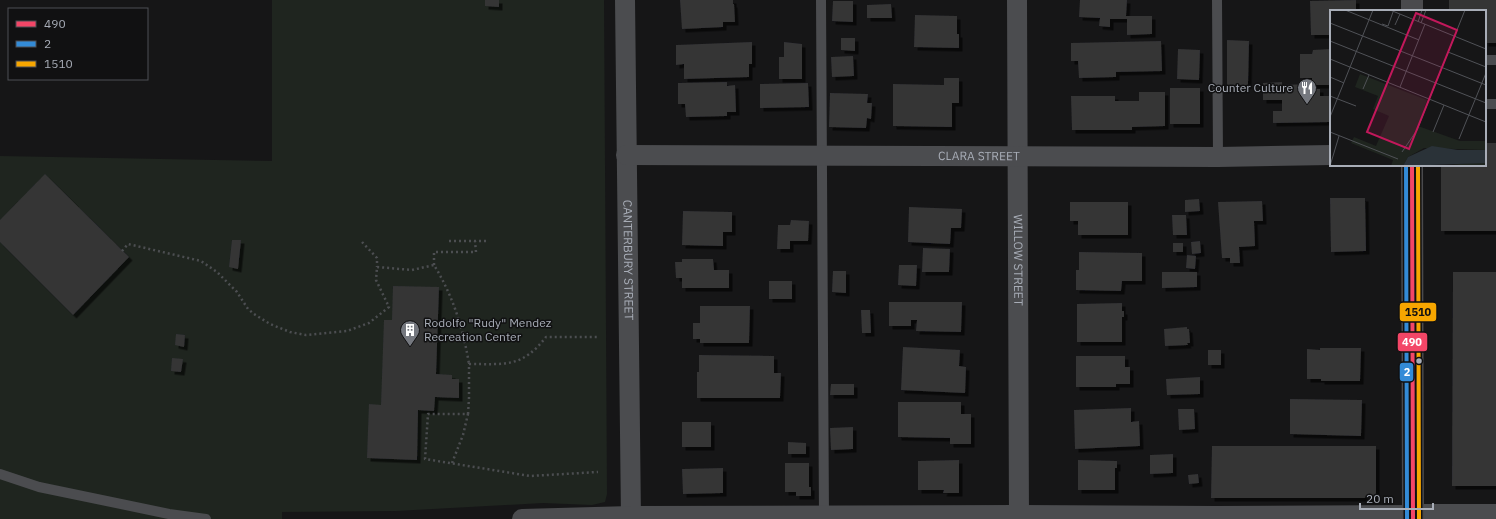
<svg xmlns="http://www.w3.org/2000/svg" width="1496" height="519" viewBox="0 0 1496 519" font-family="'IBM Plex Sans',sans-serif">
  <defs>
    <filter id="shadow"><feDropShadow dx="3.5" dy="3.5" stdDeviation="0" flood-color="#0009"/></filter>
  </defs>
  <rect width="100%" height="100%" fill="#161617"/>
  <polygon fill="#1f251f" points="272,0 604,0 607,494 605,502 592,505 543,503 396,511 282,512 282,519 0,519 0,156 272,161"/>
  <g fill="#343436" filter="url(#shadow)">
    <polygon points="485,0 499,0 499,7 485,6"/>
    <polygon points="680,0 733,0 733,4 734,4 735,22 723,22 723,27 682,29"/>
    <polygon points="1080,0 1127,0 1126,16 1152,16 1152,34 1127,35 1127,19 1110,19 1110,27 1099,26 1100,18 1079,17"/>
    <polygon points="1356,0 1356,11 1331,11 1331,35 1311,35 1310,1"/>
    <polygon points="1449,0 1496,0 1496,43 1485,43 1485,11 1449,11"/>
    <polygon points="833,1 853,1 853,22 832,21"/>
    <polygon points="891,4 892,18 867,18 867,5"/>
    <polygon points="915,15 957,16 957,34 959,34 959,48 914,47"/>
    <polygon points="841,38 855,38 855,51 841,50"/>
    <polygon points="1227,40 1249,41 1248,85 1227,85"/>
    <polygon points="1161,41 1162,71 1116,72 1116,77 1079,78 1078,61 1071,61 1071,43"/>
    <polygon points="752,42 752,64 749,64 749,77 684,79 684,64 676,65 676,45"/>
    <polygon points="784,42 802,44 802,79 779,79 779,57 784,57"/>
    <polygon points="1178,49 1200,50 1199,80 1177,79"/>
    <polygon points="1331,49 1331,85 1312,85 1312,78 1300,78 1300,54 1312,54 1313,50"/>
    <polygon points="853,56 854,76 832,77 831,57"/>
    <polygon points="944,78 959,78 959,103 952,103 952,127 893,126 893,84 944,85"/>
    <polygon points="727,82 727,86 735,85 736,112 727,112 727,116 686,117 685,104 678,104 678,83"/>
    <polygon points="1282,82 1282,85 1311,84 1311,89 1320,89 1320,96 1331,96 1331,122 1273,123 1273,111 1282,111 1282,100 1263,100 1263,83"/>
    <polygon points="808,83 809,107 760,108 760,84"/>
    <rect x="1170" y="88" width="30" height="36"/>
    <polygon points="1139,92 1165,92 1165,126 1132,127 1132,130 1072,130 1071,96 1115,96 1115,101 1139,101"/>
    <polygon points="830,93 868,94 867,103 872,103 871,119 867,118 866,128 829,127"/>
    <polygon points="1485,143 1496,143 1496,231 1441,231 1441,165 1485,165"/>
    <polygon points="45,174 129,257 73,315 0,242 0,220"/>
    <polygon points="1330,198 1365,198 1366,251 1331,252"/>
    <polygon points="1199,199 1200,211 1185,212 1185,200"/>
    <polygon points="1262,201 1263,221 1254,221 1255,246 1239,247 1240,263 1230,263 1230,258 1222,258 1218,202"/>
    <polygon points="1070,202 1128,202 1128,235 1078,235 1078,221 1070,221"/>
    <polygon points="909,207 962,209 961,228 951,228 950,244 908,242"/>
    <polygon points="683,211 732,212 732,232 723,232 723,246 682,245"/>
    <polygon points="1172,215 1186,215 1187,235 1173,235"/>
    <polygon points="791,220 809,221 808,241 790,241 790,249 777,249 778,225 790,225"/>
    <polygon points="232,240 241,240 238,269 229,267"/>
    <polygon points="1200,241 1201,253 1192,254 1191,242"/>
    <rect x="1173" y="243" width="10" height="9"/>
    <polygon points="923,248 950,249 949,272 922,272"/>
    <polygon points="1079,252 1142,253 1142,281 1122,281 1121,291 1076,290 1076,270 1079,270"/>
    <polygon points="1187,255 1196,256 1195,269 1186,268"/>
    <polygon points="682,259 713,259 714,270 729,270 729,288 682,288 682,278 676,278 675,262 682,262"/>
    <polygon points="899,265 917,265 916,286 898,285"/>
    <polygon points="833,271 846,271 846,293 832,292"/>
    <polygon points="1162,272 1197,272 1197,287 1162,288"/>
    <polygon points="1453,272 1496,272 1496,486 1452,486"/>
    <rect x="769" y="281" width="23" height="18"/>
    <polygon points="393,286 439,287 436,374 452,375 452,379 459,379 459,398 435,397 434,411 418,410 417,460 367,458 369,404 381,405 384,320 392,320"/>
    <polygon points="889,302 962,302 961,332 916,331 917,320 911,320 911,326 889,326"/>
    <polygon points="1122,303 1122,311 1124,311 1124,317 1122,317 1122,342 1077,342 1077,304"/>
    <polygon points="700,306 750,306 749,343 700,343 700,339 693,339 693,323 700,323"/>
    <polygon points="861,310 870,310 871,333 862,333"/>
    <polygon points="1187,327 1187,329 1189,329 1190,343 1187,343 1188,345 1165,346 1164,329"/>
    <polygon points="176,334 185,335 184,347 175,345"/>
    <polygon points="903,347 960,350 959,366 966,367 965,393 901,390"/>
    <polygon points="1320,348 1361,348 1360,381 1321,381 1321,379 1307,379 1307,349 1320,350"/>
    <rect x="1208" y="350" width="13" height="15"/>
    <polygon points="699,355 774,356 774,373 781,373 780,398 697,398 697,372 699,372"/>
    <polygon points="1076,356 1125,356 1125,367 1130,367 1130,384 1116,384 1116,387 1076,387"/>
    <polygon points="172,358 183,359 181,372 171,371"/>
    <polygon points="1200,377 1200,394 1167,395 1166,379"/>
    <polygon points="831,384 854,384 854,395 830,395"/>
    <polygon points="1290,399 1362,400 1361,436 1290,434"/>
    <polygon points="898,402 961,402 961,414 971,414 971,444 950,444 950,438 898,437"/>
    <polygon points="1131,408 1131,422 1139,421 1140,446 1075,449 1074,410"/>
    <polygon points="1178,409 1194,409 1195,429 1179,430"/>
    <rect x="682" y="422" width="29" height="25"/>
    <polygon points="853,427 853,449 831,450 830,428"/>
    <polygon points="788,442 806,443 806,454 788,454"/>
    <polygon points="1212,446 1376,446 1376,498 1211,498"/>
    <polygon points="1173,454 1173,473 1150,474 1150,455"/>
    <polygon points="959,460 959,493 943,493 944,490 918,490 918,461"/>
    <polygon points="1078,460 1117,461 1117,468 1115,468 1115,490 1078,490"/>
    <polygon points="785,463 809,463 809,487 811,487 811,496 796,496 796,492 785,492"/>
    <polygon points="723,468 723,493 683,494 682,469"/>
    <polygon points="1198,474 1199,483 1189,484 1188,475"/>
  </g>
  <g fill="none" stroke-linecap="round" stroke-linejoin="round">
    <g stroke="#4c4e51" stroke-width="2.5" stroke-dasharray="2 3" stroke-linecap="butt">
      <polyline points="449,241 489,241"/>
      <polyline points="362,242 377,258 377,267"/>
      <path d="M122,251L128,244L201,261L217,272L237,292L248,309L254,314L270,324L290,332L306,335L347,331L369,323L389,307L376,280L377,267L412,270L434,265C453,296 463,328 469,364"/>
      <polyline points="434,265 434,252 476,252 475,241"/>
      <path d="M468,414L469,398V364C505,364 522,368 546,337H598"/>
      <polyline points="452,463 463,435 468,414 428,414 425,459 530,476 598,472"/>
    </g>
    <g stroke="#4b4c4f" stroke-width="10">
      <polyline points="821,0 824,518"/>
      <polyline points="1217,0 1218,157"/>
      <polyline points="1485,60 1496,60"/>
      <polyline points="1485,104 1496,104"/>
      <polyline points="0,474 39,487 169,514 206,519"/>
    </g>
    <g stroke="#4b4c4f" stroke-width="20">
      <path id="s1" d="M625,0L631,519"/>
      <path id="s2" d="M1017,0L1019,519"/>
      <path id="s3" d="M626,155L1218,157L1331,155"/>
      <polyline points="522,519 631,516 1019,515 1216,516 1413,515"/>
    </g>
    <polyline stroke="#4b4c4f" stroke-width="22" points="1413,515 1496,515"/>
    <g stroke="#4a4a4d" stroke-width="22">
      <polyline points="1412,11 1412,0"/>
      <polyline points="1412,165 1413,519"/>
    </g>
    <defs>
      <polyline id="bus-1" points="1412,165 1413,519"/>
      <polyline id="bus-2" points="1406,165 1407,519"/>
      <polyline id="bus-3" points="1418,165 1419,519"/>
    </defs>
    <use href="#bus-1" stroke="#111112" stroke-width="7"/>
    <use href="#bus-2" stroke="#111112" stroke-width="7"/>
    <use href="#bus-3" stroke="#111112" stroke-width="7"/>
    <use href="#bus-1" stroke="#f34667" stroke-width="4"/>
    <use href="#bus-2" stroke="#338bd7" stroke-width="4"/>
    <use href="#bus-3" stroke="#f7a600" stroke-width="4"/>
  </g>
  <defs>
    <symbol id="restaurant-pin" viewBox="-11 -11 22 30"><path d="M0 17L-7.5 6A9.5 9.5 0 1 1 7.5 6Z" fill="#75787f" stroke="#111112"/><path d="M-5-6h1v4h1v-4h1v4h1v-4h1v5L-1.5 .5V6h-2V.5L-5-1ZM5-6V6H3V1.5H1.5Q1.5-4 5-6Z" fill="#fff"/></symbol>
    <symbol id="building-pin" viewBox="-11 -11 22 30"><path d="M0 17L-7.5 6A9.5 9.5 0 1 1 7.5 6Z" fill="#75787f" stroke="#111112"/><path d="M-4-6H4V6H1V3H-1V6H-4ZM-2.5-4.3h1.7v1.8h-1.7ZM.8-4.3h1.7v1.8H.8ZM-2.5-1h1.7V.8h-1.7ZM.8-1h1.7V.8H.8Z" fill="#fff"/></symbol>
  </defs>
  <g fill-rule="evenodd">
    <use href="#restaurant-pin" x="1296" y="77" width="22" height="30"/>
    <use href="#building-pin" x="399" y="319" width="22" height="30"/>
  </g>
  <circle fill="#a8adb7" stroke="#111112" stroke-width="1.5" cx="1419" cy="361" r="3.5"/>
  <g text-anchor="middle" stroke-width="3" stroke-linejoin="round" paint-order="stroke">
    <g font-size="12" fill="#a8adb7" stroke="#111112" text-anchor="end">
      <text x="1293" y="92">Counter Culture</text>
      <text x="424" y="327" text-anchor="start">Rodolfo "Rudy" Mendez<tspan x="424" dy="14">Recreation Center</tspan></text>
    </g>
    <g font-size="12" fill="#a8adb7" stroke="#111112">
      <text dy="4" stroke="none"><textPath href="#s3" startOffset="353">CLARA STREET</textPath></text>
      <text dy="4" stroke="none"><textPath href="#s1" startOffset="260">CANTERBURY STREET</textPath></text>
      <text dy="4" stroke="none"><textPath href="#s2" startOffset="260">WILLOW STREET</textPath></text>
    </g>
  </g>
  <g transform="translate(1330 10)">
    <rect width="156" height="156" fill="#161617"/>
    <path d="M30,64L97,90L88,116L130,131H156V140L94,138L78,147L73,156H61L63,150L21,133L24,127L46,136L59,106L43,99L48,86L25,77ZM137,153H156V156H115Z" fill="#1f251f"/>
    <path d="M102,136L128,140H156V153L73,156L78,147Z" fill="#2a3238"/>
    <path fill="none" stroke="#505257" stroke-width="1" d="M15,0L89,30M60,0L156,39M88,12L92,0M0,13L156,75M91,13L96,0M52,14L58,16L63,2M65,15L70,4M0,31L156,93M118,42L156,57M0,49L156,112M0,67L14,73M70,77L95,14M33,79L39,65M0,86L26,96M0,107L43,0M0,122L68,149M103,122L114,95M129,129L156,63M72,142L87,120L135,0M0,156L9,126"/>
    <path fill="#c2185b" fill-opacity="0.15" stroke="#c2185b" stroke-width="2" d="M86,3L127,20L79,139L37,122Z"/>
    <rect width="156" height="156" fill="none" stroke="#a8adb7" stroke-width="2"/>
  </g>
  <g stroke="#111112" stroke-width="1.5">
    <rect x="1399" y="302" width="38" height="20" rx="4" fill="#f7a600"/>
    <rect x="1397" y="332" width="31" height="20" rx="4" fill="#f34667"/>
    <rect x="1399" y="362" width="15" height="20" rx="4" fill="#338bd7"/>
  </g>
  <g font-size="11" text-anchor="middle" font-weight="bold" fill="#fff">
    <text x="1412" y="346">490</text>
    <text x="1407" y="376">2</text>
  </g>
  <g font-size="11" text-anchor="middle" font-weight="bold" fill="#111">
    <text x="1418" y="316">1510</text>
  </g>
  <rect x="8" y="8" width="140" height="72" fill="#111112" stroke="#4d4f54"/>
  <rect x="16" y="21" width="20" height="6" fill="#f34667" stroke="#4d4f54"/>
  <text x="44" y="28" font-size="12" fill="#a8adb7">490</text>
  <rect x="16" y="41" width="20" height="6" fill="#338bd7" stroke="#4d4f54"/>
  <text x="44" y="48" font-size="12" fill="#a8adb7">2</text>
  <rect x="16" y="61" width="20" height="6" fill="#f7a600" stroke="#4d4f54"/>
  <text x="44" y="68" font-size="12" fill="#a8adb7">1510</text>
  <path d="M1360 503v6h73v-6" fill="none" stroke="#a8adb7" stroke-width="2"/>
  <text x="1366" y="503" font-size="12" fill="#a8adb7" stroke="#111112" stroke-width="3" paint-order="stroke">20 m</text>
</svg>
